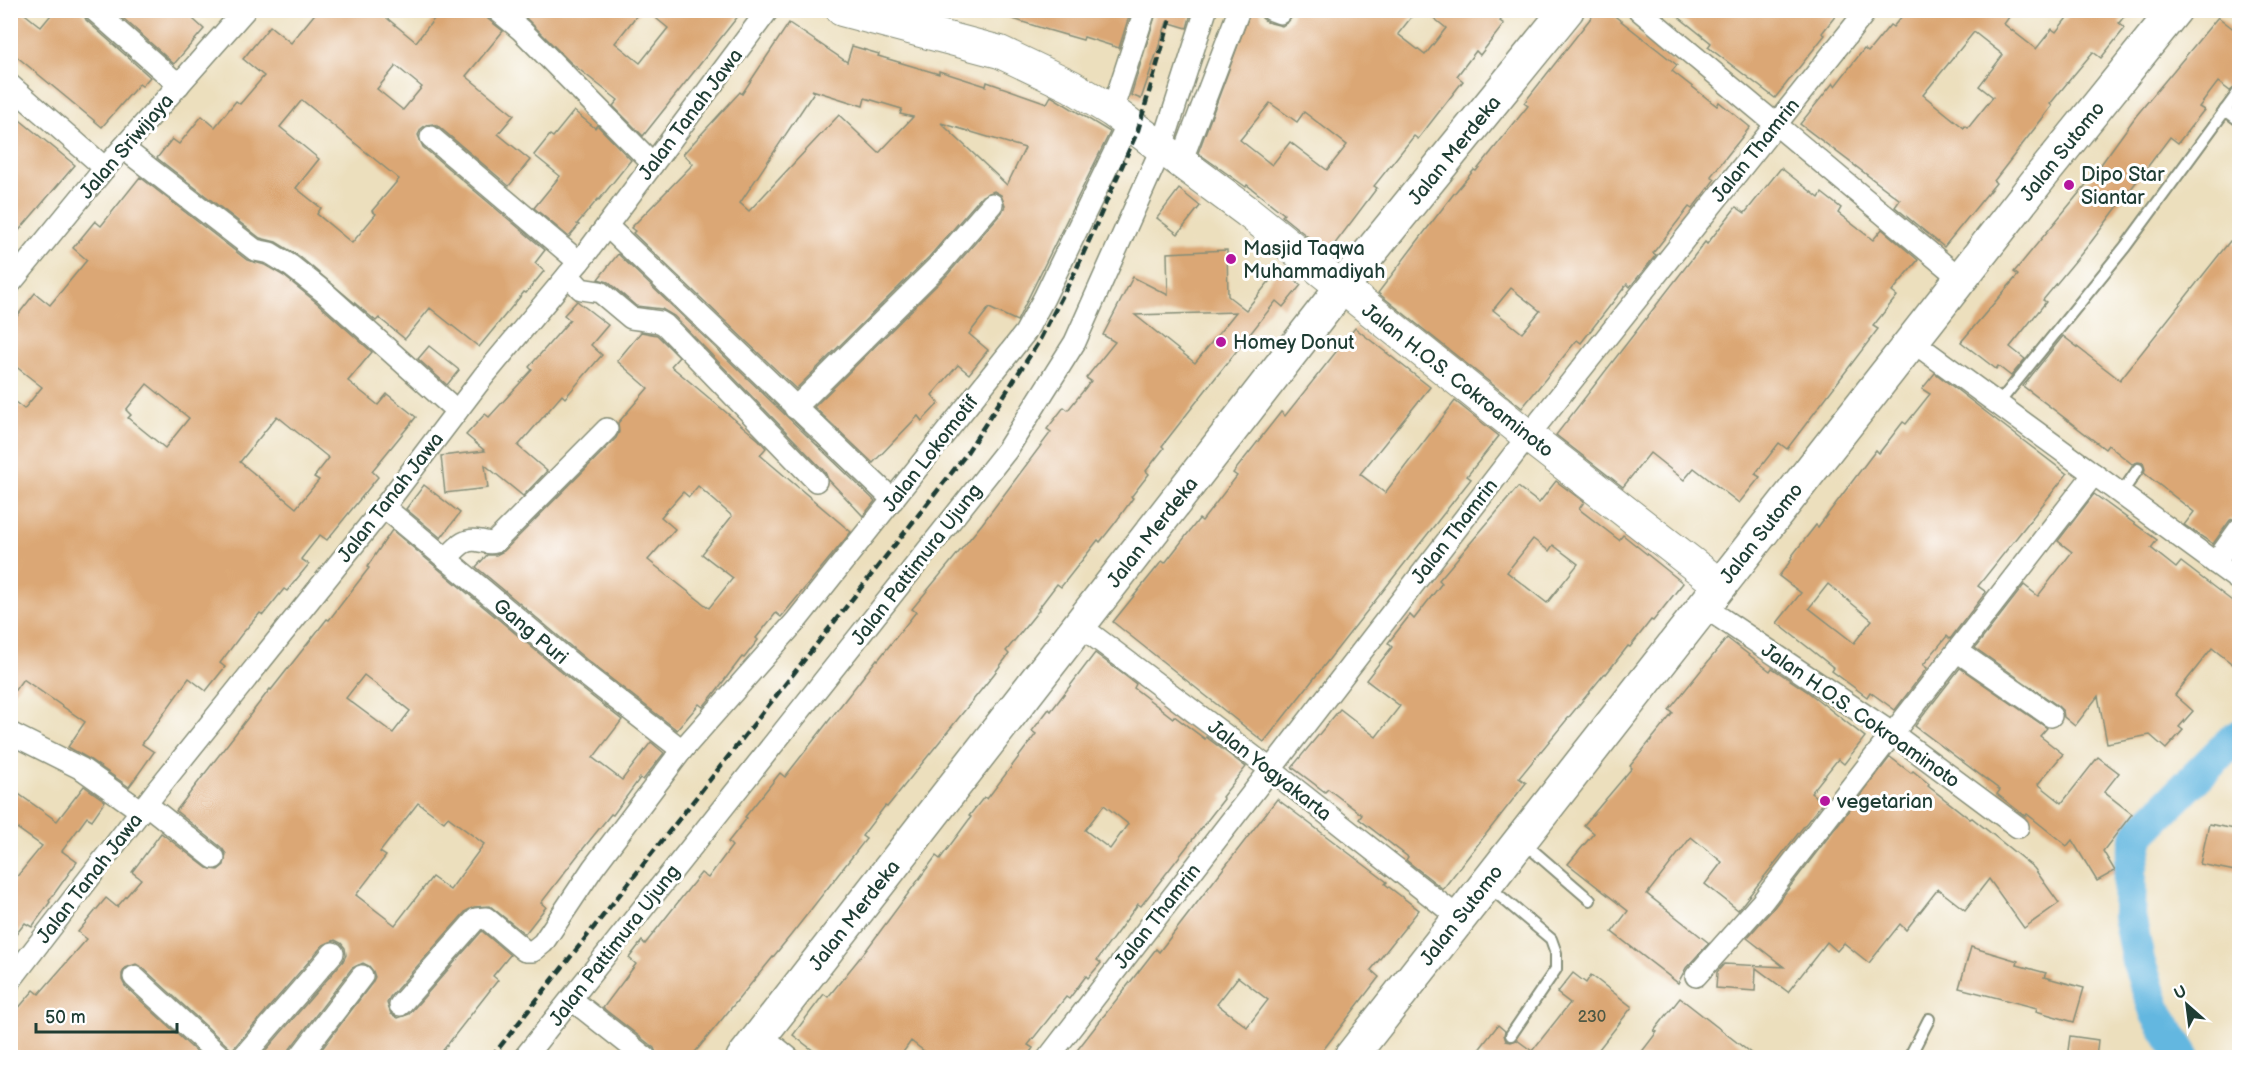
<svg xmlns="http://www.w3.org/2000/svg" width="2250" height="1068" viewBox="0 0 2250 1068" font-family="'Balsamiq Sans',sans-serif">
  <rect width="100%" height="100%" fill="#fff"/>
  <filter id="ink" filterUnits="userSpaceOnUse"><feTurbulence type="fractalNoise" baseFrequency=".0167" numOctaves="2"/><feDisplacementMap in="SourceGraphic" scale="12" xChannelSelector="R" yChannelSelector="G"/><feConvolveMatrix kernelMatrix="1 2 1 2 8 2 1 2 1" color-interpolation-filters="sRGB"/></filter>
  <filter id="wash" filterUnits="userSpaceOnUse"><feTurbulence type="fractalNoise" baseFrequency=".008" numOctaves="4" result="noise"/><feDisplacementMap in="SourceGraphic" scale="24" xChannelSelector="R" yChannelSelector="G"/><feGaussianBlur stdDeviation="1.35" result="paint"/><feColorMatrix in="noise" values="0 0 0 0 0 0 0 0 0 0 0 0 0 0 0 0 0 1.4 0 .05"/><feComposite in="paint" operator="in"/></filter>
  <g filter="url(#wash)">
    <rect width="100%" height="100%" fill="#ecdfbd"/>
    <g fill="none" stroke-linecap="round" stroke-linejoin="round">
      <polyline stroke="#64b7e0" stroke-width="34" points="2184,1058 2157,1014 2138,961 2129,916 2130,870 2139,834 2233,740 2240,736"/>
    </g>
    <g id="blocks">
      <g fill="#dba774" fill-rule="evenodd">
        <polygon points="10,10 21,11 41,27 55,10 82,10 86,20 150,77 142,86 139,84 102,127 10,51"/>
        <polygon points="114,10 183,10 204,29 174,64"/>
        <path d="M318,10H377L416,42L441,10H485L488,19L503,31L466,76L514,115L498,134L530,160L509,186L439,127L433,124L426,125L421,129L418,135L423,147L545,250L535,263L544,271L526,293L524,292L479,347L430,308L405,339L379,318L376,321L299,256L276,242L260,238L157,158L172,139L179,144L202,116L215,127L236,101L240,104L264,76L243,59L270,26L291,43ZM396,66L422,87L403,110L377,89ZM302,100L399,179L372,211L376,214L352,243L317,214L321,208L296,188L319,159L280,127Z"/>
        <polygon points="518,10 641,10 615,43 640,63 668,28 646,10 743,10 643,136 613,106 618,100 571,63"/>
        <polygon points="998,10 1131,10 1119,48 1084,37 1083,40 1048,30 997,14"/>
        <polygon points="1157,10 1192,10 1187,28 1167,22 1141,99 1131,95"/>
        <path d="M1251,10H1260L1262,18L1267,22L1282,26L1288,22L1292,17V10H1417L1398,34L1425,55L1446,28L1424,10H1509L1500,21L1504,24L1480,55L1476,51L1457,76L1463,81L1418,139L1414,136L1374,186L1377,188L1328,253L1282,216L1284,214L1247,185L1246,187L1198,153ZM1270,103L1297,122L1304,112L1347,145L1327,170L1290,142L1272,165L1240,140Z"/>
        <path d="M1597,10H1607L1677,65L1672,71L1717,106L1719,102L1750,127L1711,176L1715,179L1692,209L1689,207L1653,253L1656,255L1630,287L1627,284L1581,343L1577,340L1522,408L1378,293L1452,196L1474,170L1476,171L1528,106L1524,103ZM1511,288L1540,311L1522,333L1493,310Z"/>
        <polygon points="1670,10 1840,10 1822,33 1825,35 1775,98 1708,47 1711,43"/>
        <path d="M1907,10H2014L2004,24L2036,49L2052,29L2056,32L2073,10H2129L2119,23L2125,28L2101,58L2093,52L2072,77L2050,104L2052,106L1994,181L1996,183L1944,247L1895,207L1900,200L1800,124L1833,83L1835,86L1864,49L1868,52L1890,25L1893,27ZM1974,32L2003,55L1979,86L1993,97L1968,128L1965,126L1964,128L1923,95Z"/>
        <polygon points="2218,17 2240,34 2240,83 2230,91 2218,82 2199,107 2204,110 2178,143 2170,137 2091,242 2043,300 2046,302 2010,347 2025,359 2011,376 1998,366 1996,369 1961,342 2018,275 2014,272 2089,181 2136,116"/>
        <path d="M789,23L847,62L852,46L879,54L878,56L939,74V71L986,86L987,82L1047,103L1051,96L1110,132L1017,321L989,308L969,334L988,350L969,374L958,365L932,395L939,403L922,421L918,416L873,463L814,407L948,274L1002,212L1005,206L1001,195L994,191L982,196L929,257L796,389L633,233L635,231L631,228L693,164L683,154L740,92L742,94ZM812,90L863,106L865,98L902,109L900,114L913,117L879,153L839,115L749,211L740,203L814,92ZM941,123L1025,148L1007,185L945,127Z"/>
        <polygon points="574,111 595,128 597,125 631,160 599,200 598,199 577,224 579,225 569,237 534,208 560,176 534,155 550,135 553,137"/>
        <polygon points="10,112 75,165 10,241"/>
        <polygon points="1781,168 1819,198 1822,193 1841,208 1838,213 1873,240 1882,229 1918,260 1892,292 1897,296 1873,326 1878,329 1787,449 1779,443 1755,474 1760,477 1739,503 1694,468 1684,480 1650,453 1623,487 1556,435 1705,242 1707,244 1736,207 1745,213"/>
        <path d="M140,177L247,260L265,265L284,276L316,302L372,352L348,381L378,405L387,394L416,417L372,471L378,477L327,540L320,535L301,559L309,564L287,591L284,589L263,615L260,613L241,635L220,663L225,667L206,691L189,678L142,744L154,752L129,787L89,759L68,747L85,722L23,679L10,697V398L24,409L42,387L10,362V325L35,293L50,305L87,260L73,248L95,221L101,226ZM147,384L189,418L165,448L128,418L131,415L126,410ZM277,416L329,458L314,477L319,480L296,508L240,462Z"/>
        <polygon points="1179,189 1200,206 1178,234 1157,218"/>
        <polygon points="2230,241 2240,248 2240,516 2230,520 2213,544 2184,525 2194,512 2144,473 2145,469 2143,463 2138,462 2132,464 2108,445 2105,449 2023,386 2063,336 2120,380"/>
        <path d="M1227,250L1228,296L1246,310L1280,268L1301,285L1283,307L1276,301L1194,405L1162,446L1164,448L1146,471L1149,474L1131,497L1133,498L1115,523L1100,542L1098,540L1061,587L1057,584L1038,609L1039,610L1006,651L1009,654L994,674L887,807L885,806L862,836L866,839L791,935L696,1051L689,1058H658L654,1048L603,1008L636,964L629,958L642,941L645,944L701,873L708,878L732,846L728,842L747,818L745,817L780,773L785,777L877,659L878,660L916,612L912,609L982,524L1051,432L1047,429L1064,407L1068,410L1091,381L1086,378L1115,342L1103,335L1133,277L1168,295L1167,253ZM1236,312L1195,363L1135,315Z"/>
        <polygon points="618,254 875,501 863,516 828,479 825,472 674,316 662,309 636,306 608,282 598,279"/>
        <polygon points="577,301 608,325 591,345 602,355 565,398 562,395 518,446 547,471 523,496 485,465 488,488 445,493 441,456 485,451 466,435 485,414 489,417 532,370 529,367 570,320 564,315"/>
        <polygon points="1355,328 1430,387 1360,474 1385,493 1455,401 1499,436 1467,476 1471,479 1264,742 1113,622 1162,561 1165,563 1199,519 1202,521 1237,476 1233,473 1281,412 1285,416"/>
        <path d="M641,332L657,335L679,357L671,366L759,440L766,448L760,455L851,532L781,617L776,613L756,638L758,640L744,658L742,657L713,695L703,707L699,704L677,730L587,660L476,567L487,555H496L504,551L616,438L619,432L618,423L648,388L617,361ZM698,486L732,516L702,554L733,578L709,608L648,560L675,529L661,517L683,492L689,497Z"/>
        <polygon points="429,346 459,370 447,385 418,359"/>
        <path d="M1935,373L2067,474L1978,586L1986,592L1950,639L1947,636L1923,665L1927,668L1895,710L1870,692L1867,697L1832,671L1834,668L1777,623L1801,593L1779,576L1792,559L1791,557L1816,525L1818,527L1876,450L1879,453L1903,422L1906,424L1930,394L1922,389ZM1828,584L1872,620L1854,643L1809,608Z"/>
        <path d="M1556,481L1584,502L1579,509L1619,540L1623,535L1683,583L1653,621L1651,620L1630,647L1628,646L1606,674L1605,673L1519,778L1526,783L1443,889L1406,860L1408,857L1359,819L1362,815L1328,789L1325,792L1292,767L1340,709L1376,737L1400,706L1366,680L1392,647L1388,643L1410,615L1414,619L1442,583L1439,580L1518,487L1539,503ZM1533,539L1549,551L1553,545L1578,564L1547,603L1507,572Z"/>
        <polygon points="424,485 460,513 441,538 406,509"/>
        <polygon points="2094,494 2157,540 2151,548 2176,568 2181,562 2240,607 2240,670 2212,648 2175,695 2193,711 2179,727 2183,730 2166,749 2150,735 2107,743 2098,696 2075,726 2064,717 2063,711 2058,706 1975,648 2024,585 2038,596 2072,552 2058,541"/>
        <path d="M392,530L571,680L622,720L593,758L622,780L651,742L664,753L643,780L640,778L613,815L611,814L578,855L541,903L546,907L525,934L490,906L474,907L466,911L390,997L387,1003L391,1014L398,1018L409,1014L482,931L510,955L493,976L498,980L437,1058H315L372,983L375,977L373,971L369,966L363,963L352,968L289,1050L286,1058H259L343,961L346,955L345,948L341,943L335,940L323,945L232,1050L143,968L136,964L125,968L122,974V980L125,986L203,1058H10V1018L34,990L39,994L87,939L78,932L106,898L117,907L141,879L132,872L161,833L207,868L218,870L224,865L226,854L222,848L176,811L270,689L271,690L327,619L329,620L369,568L367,567ZM364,675L410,711L393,733L346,698ZM418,803L444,822L448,817L484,844L450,890L432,877L395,925L356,895L386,856L380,852Z"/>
        <polygon points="1727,638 1770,671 1772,668 1808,692 1865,737 1844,764 1838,759 1811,793 1823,802 1738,910 1705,884 1722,862 1691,837 1647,894 1709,943 1686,968 1678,983 1612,932 1628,911 1568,864 1594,833 1584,825 1632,768 1630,766 1673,713 1669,710"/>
        <path d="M1095,653L1136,684L1134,688L1173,718L1174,716L1205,739L1206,737L1246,767L1222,797L1224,799L1141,906L1138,904L1097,960L1101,963L1088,978L1086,976L1069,999L1066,997L1028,1045L1033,1048L1026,1058H933L911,1041L899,1058H831L822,1051L819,1055L793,1035L824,994L828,997L867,949L936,856L940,859L971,817L969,816L984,797L987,799L1036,734L1032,731L1049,709L1051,711ZM1104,805L1128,824L1110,849L1085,830Z"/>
        <polygon points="1960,668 2047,728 2040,736 2063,754 2038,784 2062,803 2098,757 2119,773 2104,792 2132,814 2103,851 2115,871 2097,881 2072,840 2067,846 2027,814 2025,816 1997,794 2000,790 1915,726"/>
        <polygon points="1890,757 1911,773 1913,771 1929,784 1928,786 1970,819 1972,818 2034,868 2059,903 2024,928 1989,879 1965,910 1938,889 1906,930 1900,924 1869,963 1844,943 1837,951 1827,942 1788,992 1756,968 1755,991 1716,988 1717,972 1724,964 1784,967 1747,938 1772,910"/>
        <polygon points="84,786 105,801 92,820 87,817 62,851 77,862 49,901 50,902 32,927 25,923 10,942 10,885 42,846 10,823 10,788 57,821"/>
        <path d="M1277,799L1387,882L1385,884L1419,910L1371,970L1379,977L1317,1058H1071L1156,949L1159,952ZM1238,977L1268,1000L1247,1027L1217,1004Z"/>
        <polygon points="2209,824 2240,830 2240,872 2200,864"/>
        <polygon points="1971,947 2018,961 2017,965 2046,973 2044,977 2084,988 2074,1022 2036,1011 2037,1008 1959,988"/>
        <polygon points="1573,973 1586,983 1591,975 1632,1007 1592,1058 1486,1058 1478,1051 1498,1025 1505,1031 1504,1035 1506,1041 1511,1042 1517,1040 1532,1051 1570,1003 1557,993"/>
        <polygon points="1680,998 1757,1058 1637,1058 1657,1032 1654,1031"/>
        <polygon points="2070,1036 2098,1040 2096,1058 2067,1058"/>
      </g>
    </g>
  </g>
  <g filter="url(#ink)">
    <use href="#blocks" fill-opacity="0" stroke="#868e78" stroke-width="1.5"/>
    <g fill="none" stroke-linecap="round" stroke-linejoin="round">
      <defs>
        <g id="lane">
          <polyline points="2225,110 2240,121"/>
          <polyline points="1998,404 2125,247 2240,90"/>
          <polyline points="2121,494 2138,469"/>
          <polyline points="1523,842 1590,900"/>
          <polyline points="1488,886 1551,939 1556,953 1556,969 1511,1035"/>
          <polyline points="1909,1058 1929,1019"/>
        </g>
        <g id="street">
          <polyline points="94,10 179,85"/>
          <polyline points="497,10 521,30 653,164"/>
          <polyline points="1272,10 1280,13"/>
          <polyline points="1639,10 1961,279"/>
          <polyline points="10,85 105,168"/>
          <polyline points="1112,111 1145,10"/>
          <polyline points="431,137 579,262"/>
          <polyline points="123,148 255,250 270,253 291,266 324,292 457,411"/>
          <polyline points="1181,162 1239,10"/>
          <polyline points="607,226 893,500"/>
          <polyline points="568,275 581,289 600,292 631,318 660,322 665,325 816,481"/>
          <polyline points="10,284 105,168 245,10"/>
          <polyline points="1912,341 2240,581"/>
          <polyline points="795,408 938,266 992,204"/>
          <polyline points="384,507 579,670 682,750"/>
          <path d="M446,559C457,548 464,537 480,541C487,542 489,544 495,542L607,429"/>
          <polyline points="2215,563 2240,528"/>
          <polyline points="1703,606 1893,734 2018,827"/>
          <polyline points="1079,625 1270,769 1459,918"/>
          <polyline points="1957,651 2051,716"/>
          <polyline points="10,733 82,769 141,811"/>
          <polyline points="146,804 214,858"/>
          <polyline points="1696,976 1762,902 2094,474"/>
          <polyline points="134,977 222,1058"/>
          <polyline points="10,981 157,790 384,507 483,377 588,251 768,10"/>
          <polyline points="571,999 646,1058"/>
          <polyline points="400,1005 476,919 486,918 525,951 533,951 543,943 593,868 682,750 796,621 1025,333 1044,298 1128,124"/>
          <polyline points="761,1035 789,1058"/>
          <polyline points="242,1058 333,953"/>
          <polyline points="299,1058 362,976"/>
          <polyline points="524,1058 1007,450 1075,342 1162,147 1206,10"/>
          <polyline points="1048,1058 1528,436 1867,10"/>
        </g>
        <polyline id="secondary" points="842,10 1000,52 1071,86 1112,111 1248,212 1528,436 1720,585"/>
        <g id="primary">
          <polyline points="743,1058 1342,287 1567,10"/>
          <polyline points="1350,1058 2042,175 2175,10"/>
        </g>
      </defs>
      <use href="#lane" stroke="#868e78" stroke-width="14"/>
      <use href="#street" stroke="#868e78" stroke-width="24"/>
      <use href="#secondary" stroke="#868e78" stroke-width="34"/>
      <use href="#primary" stroke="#868e78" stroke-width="36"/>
      <use href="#lane" stroke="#fff" stroke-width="10"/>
      <use href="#street" stroke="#fff" stroke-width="21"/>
      <use href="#secondary" stroke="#fff" stroke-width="32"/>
      <use href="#primary" stroke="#fff" stroke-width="33"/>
      <polyline stroke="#1f3d34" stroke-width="4.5" stroke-dasharray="9 4.5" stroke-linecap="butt" points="491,1058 964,457 1038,343 1076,270 1138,130 1173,10"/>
    </g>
  </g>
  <g fill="#b5179e" stroke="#fff" stroke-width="2">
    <circle cx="2069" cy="185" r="6"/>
    <circle cx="1231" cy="259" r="6"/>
    <circle cx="1221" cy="342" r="6"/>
    <circle cx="1825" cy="801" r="6"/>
  </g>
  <g text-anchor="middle" stroke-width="6" stroke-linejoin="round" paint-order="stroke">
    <g font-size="16" fill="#4e5844">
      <text x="1592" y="1022">230</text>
    </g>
    <g font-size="20" fill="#1f3d34" stroke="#fff">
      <text transform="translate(690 114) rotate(-53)" y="7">Jalan Tanah Jawa</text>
      <text transform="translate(126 146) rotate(-49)" y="7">Jalan Sriwijaya</text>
      <text transform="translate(1454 150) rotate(-51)" y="7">Jalan Merdeka</text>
      <text transform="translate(1755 150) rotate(-51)" y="7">Jalan Thamrin</text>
      <text transform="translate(2062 151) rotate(-51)" y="7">Jalan Sutomo</text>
      <text transform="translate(1458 380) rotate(38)" y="7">Jalan H.O.S. Cokroaminoto</text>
      <text transform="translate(930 453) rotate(-52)" y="7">Jalan Lokomotif</text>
      <text transform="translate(390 497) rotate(-52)" y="7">Jalan Tanah Jawa</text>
      <text transform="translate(1454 531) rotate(-52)" y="7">Jalan Thamrin</text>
      <text transform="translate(1152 532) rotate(-52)" y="7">Jalan Merdeka</text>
      <text transform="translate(1761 533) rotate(-52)" y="7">Jalan Sutomo</text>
      <text transform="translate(916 564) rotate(-52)" y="7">Jalan Pattimura Ujung</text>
      <text transform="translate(531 631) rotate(40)" y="7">Gang Puri</text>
      <text transform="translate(1861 715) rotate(35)" y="7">Jalan H.O.S. Cokroaminoto</text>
      <text transform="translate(1270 770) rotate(38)" y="7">Jalan Yogyakarta</text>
      <text transform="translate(89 878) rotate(-52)" y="7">Jalan Tanah Jawa</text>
      <text transform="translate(854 915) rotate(-52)" y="7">Jalan Merdeka</text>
      <text transform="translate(1461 915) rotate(-52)" y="7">Jalan Sutomo</text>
      <text transform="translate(1157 916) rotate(-52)" y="7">Jalan Thamrin</text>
      <text transform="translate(614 945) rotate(-52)" y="7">Jalan Pattimura Ujung</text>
    </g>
    <g font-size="20" fill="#1f3d34" stroke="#fff" text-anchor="start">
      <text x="2081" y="181">Dipo Star<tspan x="2081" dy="23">Siantar</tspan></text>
      <text x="1243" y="255">Masjid Taqwa<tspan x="1243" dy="23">Muhammadiyah</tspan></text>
      <text x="1233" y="349">Homey Donut</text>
      <text x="1837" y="808">vegetarian</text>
    </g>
  </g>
  <rect width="2250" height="1068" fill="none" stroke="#fff" stroke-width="36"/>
  <g transform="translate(2187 1005) rotate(332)" stroke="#ffffff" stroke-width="4.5" paint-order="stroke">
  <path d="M0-4.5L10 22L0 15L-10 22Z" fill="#1f3d34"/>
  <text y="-9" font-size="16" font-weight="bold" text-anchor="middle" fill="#1f3d34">U</text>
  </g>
  <path d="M36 1023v9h141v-9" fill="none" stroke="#1f3d34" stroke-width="3"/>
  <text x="45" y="1023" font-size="18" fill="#1f3d34" stroke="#ffffff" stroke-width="4.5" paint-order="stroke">50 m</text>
</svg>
